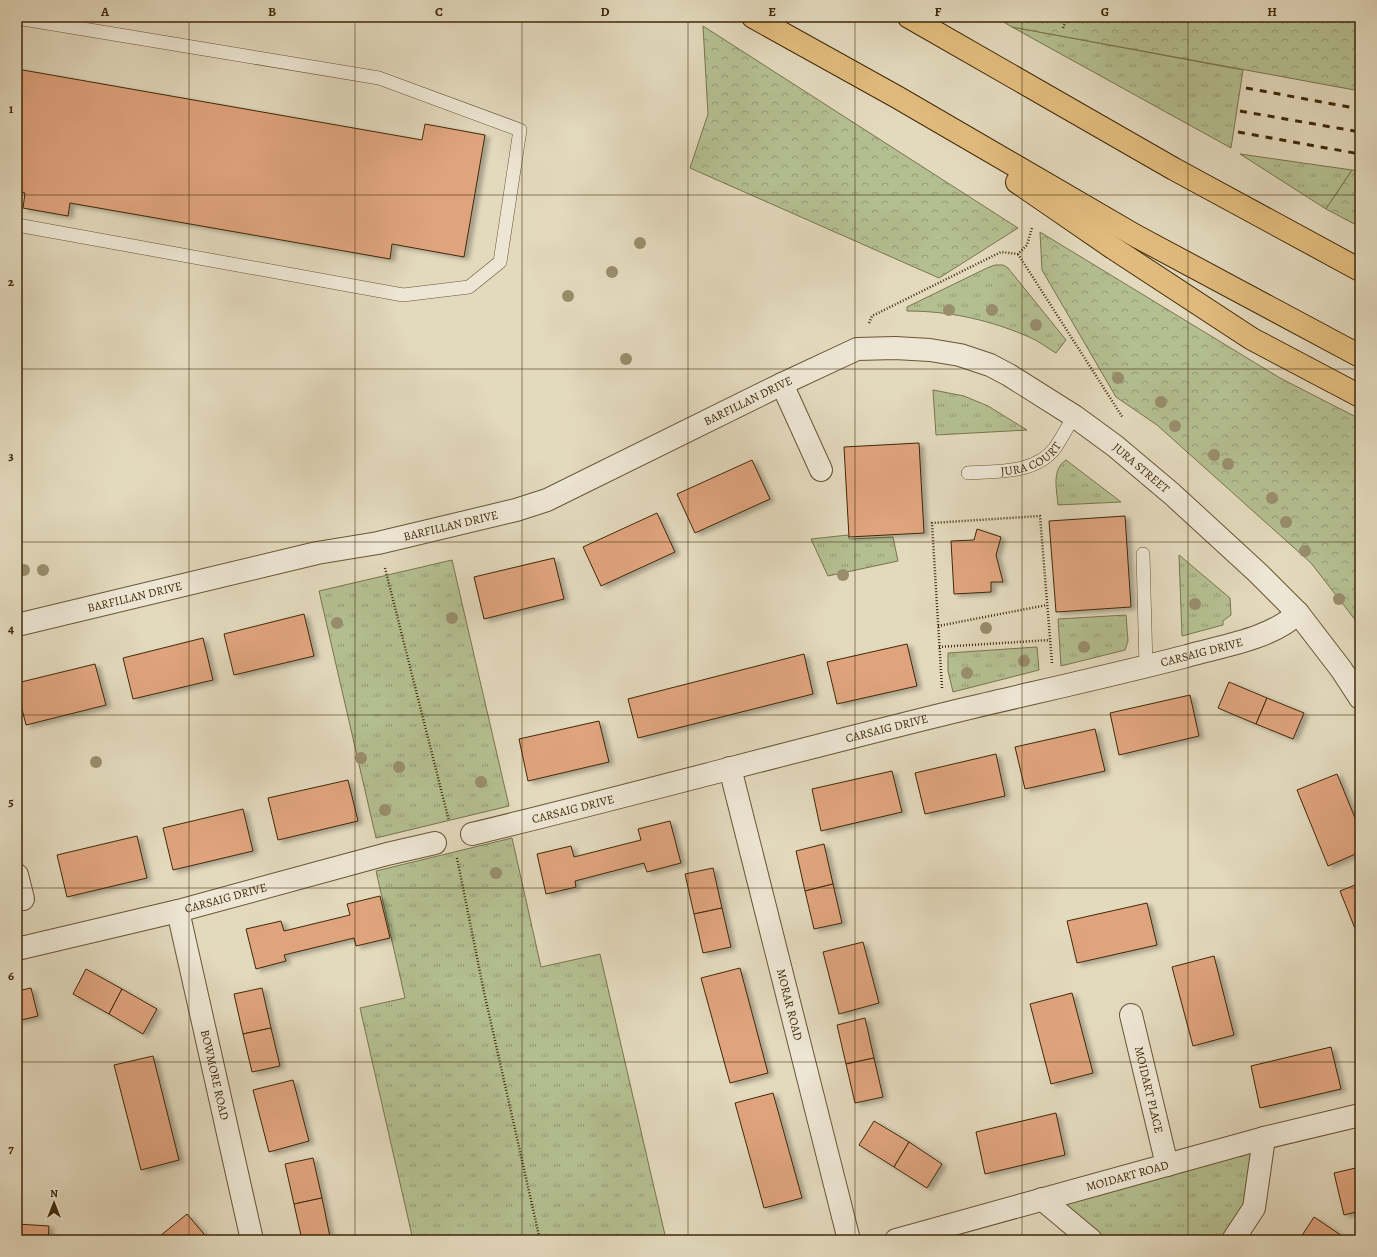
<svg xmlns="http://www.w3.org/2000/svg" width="1377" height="1257" viewBox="0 0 1377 1257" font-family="Alegreya,serif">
  <defs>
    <pattern id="grass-tufts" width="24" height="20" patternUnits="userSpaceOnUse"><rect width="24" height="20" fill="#b4bf91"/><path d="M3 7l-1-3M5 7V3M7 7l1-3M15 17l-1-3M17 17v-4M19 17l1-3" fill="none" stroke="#949b74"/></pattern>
    <pattern id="forest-crowns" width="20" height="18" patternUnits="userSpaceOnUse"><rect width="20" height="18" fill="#b4bf91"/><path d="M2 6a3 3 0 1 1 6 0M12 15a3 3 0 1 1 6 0" fill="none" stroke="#949b74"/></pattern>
    <filter id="shadow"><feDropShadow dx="4.5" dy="2.5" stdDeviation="2" flood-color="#0004"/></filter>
  </defs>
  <rect width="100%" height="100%" fill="#e3d9bd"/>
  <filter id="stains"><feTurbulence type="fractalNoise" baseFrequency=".005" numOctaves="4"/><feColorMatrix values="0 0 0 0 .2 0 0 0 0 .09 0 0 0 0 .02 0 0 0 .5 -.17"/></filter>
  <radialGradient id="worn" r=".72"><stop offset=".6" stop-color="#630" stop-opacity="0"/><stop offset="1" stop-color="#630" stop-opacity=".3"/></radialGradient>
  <g fill="url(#grass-tufts)" stroke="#7a744c">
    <polygon points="1012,27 1243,70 1231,148"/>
    <polygon points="1240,154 1352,170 1326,209"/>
    <path d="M995,265H1003L1008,268L1066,340L1056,353C1047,348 1039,341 1029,337C990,320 950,311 907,311V307L987,268Z"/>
    <polygon points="933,390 964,396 988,406 1027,430 936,435"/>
    <path d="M1066,460L1121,502L1058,505C1057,490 1051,470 1066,460Z"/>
    <polygon points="848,535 849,539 893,537 898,561 828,576 811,539"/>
    <polygon points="1179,555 1230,598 1231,615 1223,621 1223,625 1182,636"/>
    <polygon points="452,560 509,806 376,838 319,591"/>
    <polygon points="1126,615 1128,641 1125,650 1061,666 1058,619"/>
    <polygon points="1037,647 1039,670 953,692 948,671 948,653"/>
    <polygon points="512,838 541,967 600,954 665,1235 643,1240 413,1240 360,1008 405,998 376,871"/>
    <polygon points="1264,1138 1233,1240 1091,1240 1042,1199"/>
  </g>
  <g fill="url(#forest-crowns)" stroke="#7a744c">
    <polygon points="995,17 1360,17 1360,91 1012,27"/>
    <polygon points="703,26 1018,228 939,278 690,168 708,114"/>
    <polygon points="1352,170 1360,171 1360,227 1326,209"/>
    <polygon points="1040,232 1280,378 1360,419 1360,626 1311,563 1157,425 1116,397 1042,270"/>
  </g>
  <g fill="#dfa47e" stroke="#402907" filter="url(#shadow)">
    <polygon points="17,69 422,140 425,124 485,135 464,257 392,244 390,259 70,203 68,216 23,208 25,193 17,191"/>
    <polygon points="919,443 924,533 849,537 844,447"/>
    <polygon points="752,460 770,499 695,533 677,494"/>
    <polygon points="657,513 675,552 601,586 583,547"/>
    <polygon points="1125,516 1131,607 1056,612 1049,521"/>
    <polygon points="977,529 1001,537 996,555 1003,582 991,582 991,592 954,594 951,541 974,540"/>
    <polygon points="554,558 564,599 484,619 474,577"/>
    <polygon points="304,614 314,656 234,675 224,634"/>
    <polygon points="203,638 213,680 133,699 123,658"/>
    <polygon points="907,644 917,686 837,704 827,662"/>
    <polygon points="804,654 813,694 638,738 628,699"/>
    <polygon points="95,664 106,705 26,725 17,689 17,683"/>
    <polygon points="1229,682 1267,698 1256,724 1218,708"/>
    <polygon points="1190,695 1199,736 1119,755 1110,713"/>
    <polygon points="1267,698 1304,713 1293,739 1256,724"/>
    <polygon points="599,721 609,762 528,781 519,739"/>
    <polygon points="1095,729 1105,771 1025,789 1015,747"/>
    <polygon points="996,754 1005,796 925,814 915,773"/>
    <polygon points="892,771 902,812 821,831 812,789"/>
    <polygon points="1337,774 1360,830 1360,852 1328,866 1297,790"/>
    <polygon points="348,780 358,821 278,840 268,798"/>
    <polygon points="243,809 253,851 173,870 163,828"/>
    <polygon points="670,821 681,863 647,872 644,863 575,881 576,887 546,894 537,854 571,846 574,857 641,840 638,829"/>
    <polygon points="137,836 147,878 67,897 57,855"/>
    <polygon points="824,844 833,884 805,891 796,851"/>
    <polygon points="713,868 722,908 694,914 685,874"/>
    <polygon points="1360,883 1360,941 1340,891"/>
    <polygon points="833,884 842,923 814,929 805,891"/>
    <polygon points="380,896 390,938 356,946 354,938 284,955 286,961 256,969 246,929 281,921 284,931 350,915 347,904"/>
    <polygon points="1147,903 1157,945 1077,963 1067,921"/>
    <polygon points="722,908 731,947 703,953 694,914"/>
    <polygon points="863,942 879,1003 839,1014 823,952"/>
    <polygon points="1214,956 1234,1035 1193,1046 1172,967"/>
    <polygon points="740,968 768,1073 730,1083 701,978"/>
    <polygon points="86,969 122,989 109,1014 73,994"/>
    <polygon points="31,988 38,1016 17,1021 17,991"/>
    <polygon points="262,988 271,1028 243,1034 234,994"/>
    <polygon points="122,989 157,1009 143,1034 109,1014"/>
    <polygon points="1072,993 1093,1073 1051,1084 1030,1004"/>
    <polygon points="865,1018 874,1058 846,1064 837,1025"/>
    <polygon points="271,1028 280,1066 252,1072 243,1034"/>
    <polygon points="1331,1047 1341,1089 1260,1108 1251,1066"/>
    <polygon points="153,1056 179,1160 141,1170 114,1065"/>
    <polygon points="874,1058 883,1097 855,1103 846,1064"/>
    <polygon points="293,1080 309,1141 269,1152 253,1090"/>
    <polygon points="773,1093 802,1198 764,1208 735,1103"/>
    <polygon points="1056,1113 1065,1155 985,1174 976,1132"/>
    <polygon points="874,1121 909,1142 894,1167 859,1145"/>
    <polygon points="909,1142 942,1164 927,1188 894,1167"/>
    <polygon points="313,1158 322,1198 294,1204 285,1164"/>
    <polygon points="1360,1167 1360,1211 1344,1215 1334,1173"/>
    <polygon points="322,1198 330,1237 316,1240 302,1240 294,1204"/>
    <polygon points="187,1214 209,1240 155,1240"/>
    <polygon points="1314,1217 1348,1240 1299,1240"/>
    <polygon points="17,1224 49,1226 48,1240 17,1240"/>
  </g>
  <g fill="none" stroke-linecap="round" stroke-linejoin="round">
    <defs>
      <g id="lane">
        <polyline points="17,18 379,78 520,130 500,262 469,287 403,295 17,225"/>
        <path id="s1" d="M968,473C998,471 1035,474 1055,448C1062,438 1068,426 1074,416"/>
        <polyline points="1143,554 1146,667"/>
      </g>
      <g id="street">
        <polyline points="782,384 821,470"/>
        <path id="s2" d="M17,625L317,553L378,543L516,510L547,500L782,384L857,349L895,348L930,350L960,355L990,365L1009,375L1074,416L1115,446L1172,494L1258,573L1298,613L1341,669L1360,698"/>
        <path id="s3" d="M730,768L849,1240"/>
        <path id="s4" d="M472,834C638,794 803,748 969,708C1041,691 1114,675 1187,656C1222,646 1271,639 1298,613"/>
        <polyline points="17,875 23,899"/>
        <path id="s5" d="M178,911L252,1240"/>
        <path id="s6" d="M17,949L178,911L387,854L435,843"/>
        <path id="s7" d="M1131,1015L1167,1165"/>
        <polyline points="1042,1199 1091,1240"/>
        <path id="s8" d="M896,1240L1264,1138L1360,1115"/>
        <polyline points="1233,1240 1254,1208 1264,1138"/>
      </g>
      <g id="highway">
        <polyline points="753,17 897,97 1136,236 1360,356"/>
        <polyline points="909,17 1174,169 1360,270"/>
        <polyline points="1017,182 1113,248 1252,339 1360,396"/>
      </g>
    </defs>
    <use href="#lane" stroke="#695534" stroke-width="14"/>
    <use href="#street" stroke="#695534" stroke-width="24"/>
    <use href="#highway" stroke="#402907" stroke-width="24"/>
    <g stroke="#402907" stroke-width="2.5" stroke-dasharray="1 2" stroke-linecap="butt">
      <polyline points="1063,28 1068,17"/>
      <polyline points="1018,254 1123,418"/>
      <polyline points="869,323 872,316 1001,252 1018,254 1027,245 1032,228"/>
      <polyline points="385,568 449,821"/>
      <polyline points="938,626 1047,605"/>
      <polyline points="939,647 1050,640"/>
      <polyline points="942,688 932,523 1040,516 1052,663"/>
      <polyline points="457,858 484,992 540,1240"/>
    </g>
    <use href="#lane" stroke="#ede6d4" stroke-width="13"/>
    <use href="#street" stroke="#ede6d4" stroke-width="22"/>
    <use href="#highway" stroke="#e2bc7e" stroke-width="22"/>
    <g stroke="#402907" stroke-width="3" stroke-dasharray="7 7" stroke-linecap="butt">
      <polyline points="1246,88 1360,109"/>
      <polyline points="1240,111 1360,132"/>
      <polyline points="1238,132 1360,154"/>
    </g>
  </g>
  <g fill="#998d6c">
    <circle cx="640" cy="243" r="6"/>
    <circle cx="612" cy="272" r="6"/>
    <circle cx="568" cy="296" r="6"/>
    <circle cx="949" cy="310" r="6"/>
    <circle cx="992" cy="310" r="6"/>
    <circle cx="1036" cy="325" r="6"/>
    <circle cx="626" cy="359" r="6"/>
    <circle cx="1118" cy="378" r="6"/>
    <circle cx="1161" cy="402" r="6"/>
    <circle cx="1175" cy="426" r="6"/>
    <circle cx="1214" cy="455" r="6"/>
    <circle cx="1228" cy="464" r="6"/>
    <circle cx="1272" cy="498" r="6"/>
    <circle cx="1286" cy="522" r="6"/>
    <circle cx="1305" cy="551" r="6"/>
    <circle cx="24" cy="570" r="6"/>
    <circle cx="43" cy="570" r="6"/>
    <circle cx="843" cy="575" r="6"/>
    <circle cx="1339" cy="599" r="6"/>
    <circle cx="1195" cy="604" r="6"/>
    <circle cx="452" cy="618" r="6"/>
    <circle cx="337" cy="623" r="6"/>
    <circle cx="986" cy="628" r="6"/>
    <circle cx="1084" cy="647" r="6"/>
    <circle cx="1024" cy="661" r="6"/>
    <circle cx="967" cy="673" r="6"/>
    <circle cx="361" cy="758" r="6"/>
    <circle cx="96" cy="762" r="6"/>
    <circle cx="399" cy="767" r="6"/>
    <circle cx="481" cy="782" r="6"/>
    <circle cx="385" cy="810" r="6"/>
    <circle cx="496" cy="873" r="6"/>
  </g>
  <path fill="none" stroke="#402907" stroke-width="1" stroke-opacity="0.55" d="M189,17V1240M355,17V1240M522,17V1240M688,17V1240M855,17V1240M1022,17V1240M1188,17V1240M17,195H1360M17,369H1360M17,542H1360M17,715H1360M17,888H1360M17,1062H1360"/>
  <g text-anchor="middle" stroke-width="4" stroke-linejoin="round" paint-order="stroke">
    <g font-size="12" fill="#402907" stroke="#ede6d4">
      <text dy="4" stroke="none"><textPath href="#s2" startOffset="769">BARFILLAN DRIVE</textPath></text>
      <text dy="4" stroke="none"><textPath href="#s1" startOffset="66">JURA COURT</textPath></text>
      <text dy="4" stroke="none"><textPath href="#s2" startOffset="1208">JURA STREET</textPath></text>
      <text dy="4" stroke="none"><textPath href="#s2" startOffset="445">BARFILLAN DRIVE</textPath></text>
      <text dy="4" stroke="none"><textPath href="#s2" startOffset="121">BARFILLAN DRIVE</textPath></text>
      <text dy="4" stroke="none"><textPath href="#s4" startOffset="752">CARSAIG DRIVE</textPath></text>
      <text dy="4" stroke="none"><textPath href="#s4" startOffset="428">CARSAIG DRIVE</textPath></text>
      <text dy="4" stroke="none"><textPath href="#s4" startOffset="104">CARSAIG DRIVE</textPath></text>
      <text dy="4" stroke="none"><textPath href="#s6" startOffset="215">CARSAIG DRIVE</textPath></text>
      <text dy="4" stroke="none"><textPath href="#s3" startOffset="244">MORAR ROAD</textPath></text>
      <text dy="4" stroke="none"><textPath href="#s5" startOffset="168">BOWMORE ROAD</textPath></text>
      <text dy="4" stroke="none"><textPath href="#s7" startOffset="77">MOIDART PLACE</textPath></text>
      <text dy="4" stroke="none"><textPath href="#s8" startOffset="240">MOIDART ROAD</textPath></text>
    </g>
  </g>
  <rect width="1377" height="1257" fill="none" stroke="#e3d9bd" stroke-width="44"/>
  <g transform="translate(54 1203)" stroke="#ede6d4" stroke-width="3" paint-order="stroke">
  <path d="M0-3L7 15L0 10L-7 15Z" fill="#402907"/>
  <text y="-6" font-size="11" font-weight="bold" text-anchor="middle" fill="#402907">N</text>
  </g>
  <rect x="22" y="22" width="1333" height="1213" fill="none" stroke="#402907" stroke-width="1.5"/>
  <g font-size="13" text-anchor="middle" font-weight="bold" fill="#402907">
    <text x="105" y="16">A</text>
    <text x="272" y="16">B</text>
    <text x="439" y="16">C</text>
    <text x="605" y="16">D</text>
    <text x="772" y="16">E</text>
    <text x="938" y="16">F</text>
    <text x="1105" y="16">G</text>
    <text x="1272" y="16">H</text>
    <text x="11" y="113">1</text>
    <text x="11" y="286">2</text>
    <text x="11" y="460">3</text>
    <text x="11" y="633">4</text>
    <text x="11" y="806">5</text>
    <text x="11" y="980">6</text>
    <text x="11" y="1153">7</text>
  </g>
  <rect width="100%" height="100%" filter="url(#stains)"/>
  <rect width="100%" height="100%" fill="url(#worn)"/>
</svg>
